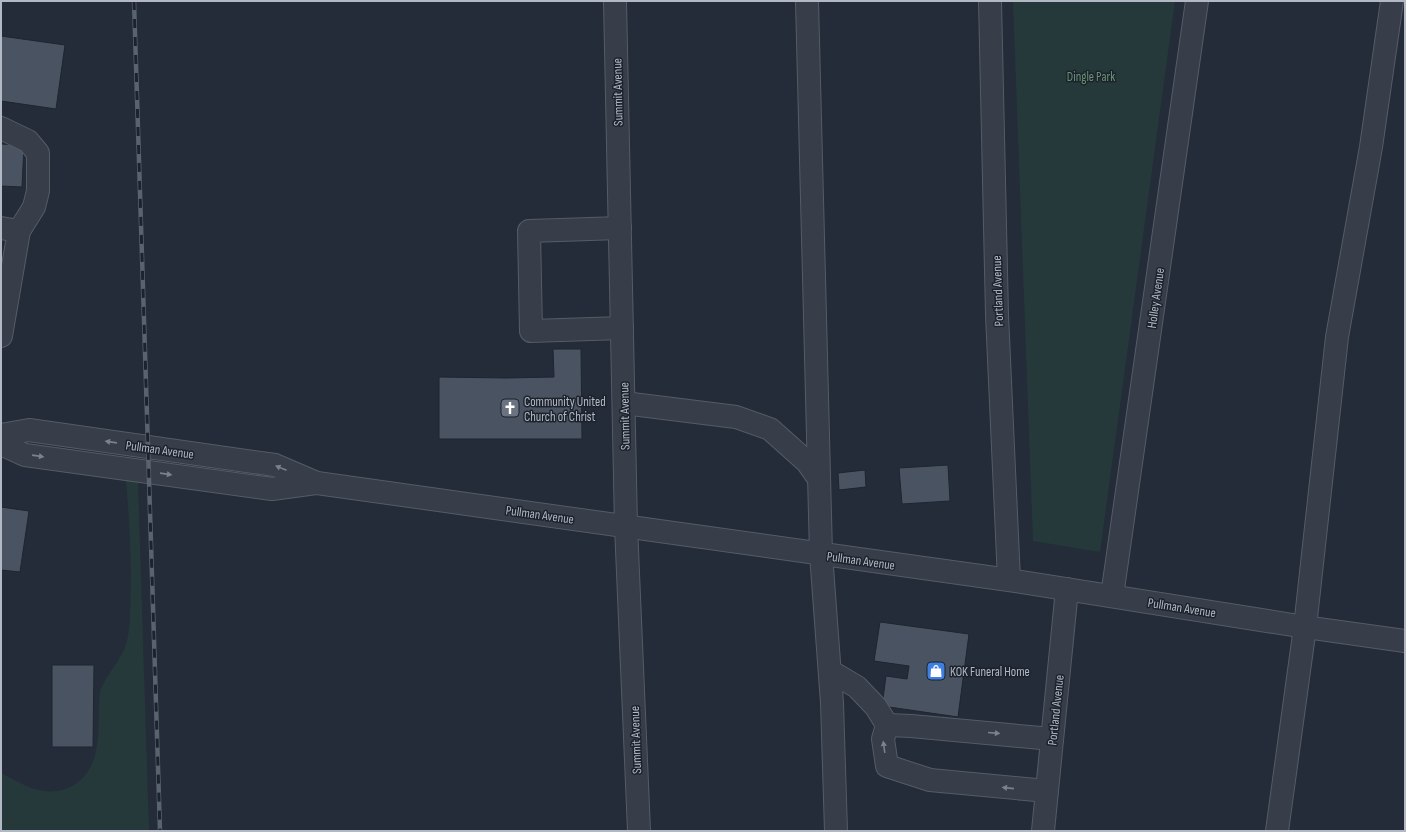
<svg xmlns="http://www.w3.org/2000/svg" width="1406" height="832" viewBox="0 0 1406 832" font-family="'Sofia Sans Condensed',sans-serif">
  <rect width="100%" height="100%" fill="#232c38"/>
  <g fill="#26393a">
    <polygon points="1013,1 1175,1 1100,552 1033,541"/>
    <path d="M126,480L138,482L149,831H1V773C12,779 23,785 34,789C65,798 90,781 96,751C100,732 98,711 100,692C106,673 122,661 127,641C131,624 130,605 131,587C131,551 129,516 126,480Z"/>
  </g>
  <g fill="#4a5362" stroke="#1e252f">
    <polygon points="1,36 65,45 56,109 1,101"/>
    <polygon points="1,144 24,145 22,187 1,186"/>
    <polygon points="553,349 581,349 582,439 439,439 439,377 506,378 554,377"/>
    <polygon points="948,465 950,501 902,504 899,468"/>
    <polygon points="865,470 866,487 839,490 838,473"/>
    <polygon points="1,507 29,511 20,572 1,570"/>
    <polygon points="880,622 969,634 958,717 882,706 886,676 907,679 909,666 874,661"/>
    <polygon points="52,665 94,665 93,747 52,747"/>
  </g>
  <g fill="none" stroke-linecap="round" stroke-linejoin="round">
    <defs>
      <g id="minor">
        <polyline points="615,1 626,526 639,831"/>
        <polyline points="807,1 821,554 832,703 836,831"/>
        <polyline points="990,1 997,315 1009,580"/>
        <polyline points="1,128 28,141 38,153 38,191 34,207 19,231"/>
        <polyline points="1,228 19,231 1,336"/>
        <polyline points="620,228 529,231 531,331 622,328"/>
        <polyline points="624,403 736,417 770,429 807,462 819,479"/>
        <polyline points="1,435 29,430 275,465 317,483 1009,580 1305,627 1405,641"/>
        <polyline points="1,444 25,455 272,489 316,483"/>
        <polyline points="1112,596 1197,1"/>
        <polyline points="830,671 857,687 876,707 887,725"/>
        <polyline points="1047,791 930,780 887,766 883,739 887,725 911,726 1052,739"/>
        <polyline points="1043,831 1067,589"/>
        <polyline points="1277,831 1305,627 1337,337 1371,147 1392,1"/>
      </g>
    </defs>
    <use href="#minor" stroke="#555c66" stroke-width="24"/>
    <use href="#minor" stroke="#373e49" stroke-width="22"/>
    <defs>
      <polyline id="rail" points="134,1 160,831"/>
    </defs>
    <use href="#rail" stroke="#59626f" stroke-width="4.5"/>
    <use href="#rail" stroke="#1c232d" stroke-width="3" stroke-dasharray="9" stroke-linecap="butt"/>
  </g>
  <defs><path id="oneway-solid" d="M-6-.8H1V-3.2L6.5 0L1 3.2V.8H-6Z"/></defs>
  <g fill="#7b828d">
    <use href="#oneway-solid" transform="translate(111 442) rotate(-172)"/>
    <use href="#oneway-solid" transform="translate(38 456) rotate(8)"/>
    <use href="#oneway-solid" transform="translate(281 468) rotate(-158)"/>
    <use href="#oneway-solid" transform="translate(166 474) rotate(8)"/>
    <use href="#oneway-solid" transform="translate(994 733) rotate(5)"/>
    <use href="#oneway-solid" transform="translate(884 747) rotate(-98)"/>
    <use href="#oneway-solid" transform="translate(1008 788) rotate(-174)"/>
  </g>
  <defs>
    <symbol id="church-square" viewBox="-11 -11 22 22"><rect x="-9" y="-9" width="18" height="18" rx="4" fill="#6b7280" stroke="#1c232d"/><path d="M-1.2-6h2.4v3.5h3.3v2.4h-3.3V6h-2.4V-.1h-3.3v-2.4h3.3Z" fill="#fff"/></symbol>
    <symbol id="shop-square" viewBox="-11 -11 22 22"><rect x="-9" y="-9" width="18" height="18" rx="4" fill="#3f7fe0" stroke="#1c232d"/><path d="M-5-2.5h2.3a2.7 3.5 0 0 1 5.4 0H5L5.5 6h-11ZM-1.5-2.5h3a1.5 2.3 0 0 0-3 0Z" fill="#fff"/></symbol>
  </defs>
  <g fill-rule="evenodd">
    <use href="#church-square" x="499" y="397" width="22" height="22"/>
    <use href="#shop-square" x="925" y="660" width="22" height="22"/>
  </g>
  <g text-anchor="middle" stroke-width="3" stroke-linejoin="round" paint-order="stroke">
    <g font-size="13" fill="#6a9475" stroke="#1c232d">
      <text x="1091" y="81">Dingle Park</text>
    </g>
    <g font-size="13" fill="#b2b9c5" stroke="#1c232d">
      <text transform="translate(617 92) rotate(-91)" y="5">Summit Avenue</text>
      <text transform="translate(997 291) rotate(-92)" y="5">Portland Avenue</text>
      <text transform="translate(1155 298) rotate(-82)" y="5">Holley Avenue</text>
      <text transform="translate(624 416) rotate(-91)" y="5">Summit Avenue</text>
      <text transform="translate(160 449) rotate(8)" y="5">Pullman Avenue</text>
      <text transform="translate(540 514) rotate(8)" y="5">Pullman Avenue</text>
      <text transform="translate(861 560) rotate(8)" y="5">Pullman Avenue</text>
      <text transform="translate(1182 607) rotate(9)" y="5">Pullman Avenue</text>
      <text transform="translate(1055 710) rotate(-84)" y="5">Portland Avenue</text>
      <text transform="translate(635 740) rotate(-92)" y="5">Summit Avenue</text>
    </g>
    <g font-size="13" fill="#b2b9c5" stroke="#1c232d" text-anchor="start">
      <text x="524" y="406">Community United<tspan x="524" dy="15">Church of Christ</tspan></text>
      <text x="950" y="676">KOK Funeral Home</text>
    </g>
  </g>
  <rect width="1406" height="832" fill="none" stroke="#b2b9c5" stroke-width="4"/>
</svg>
